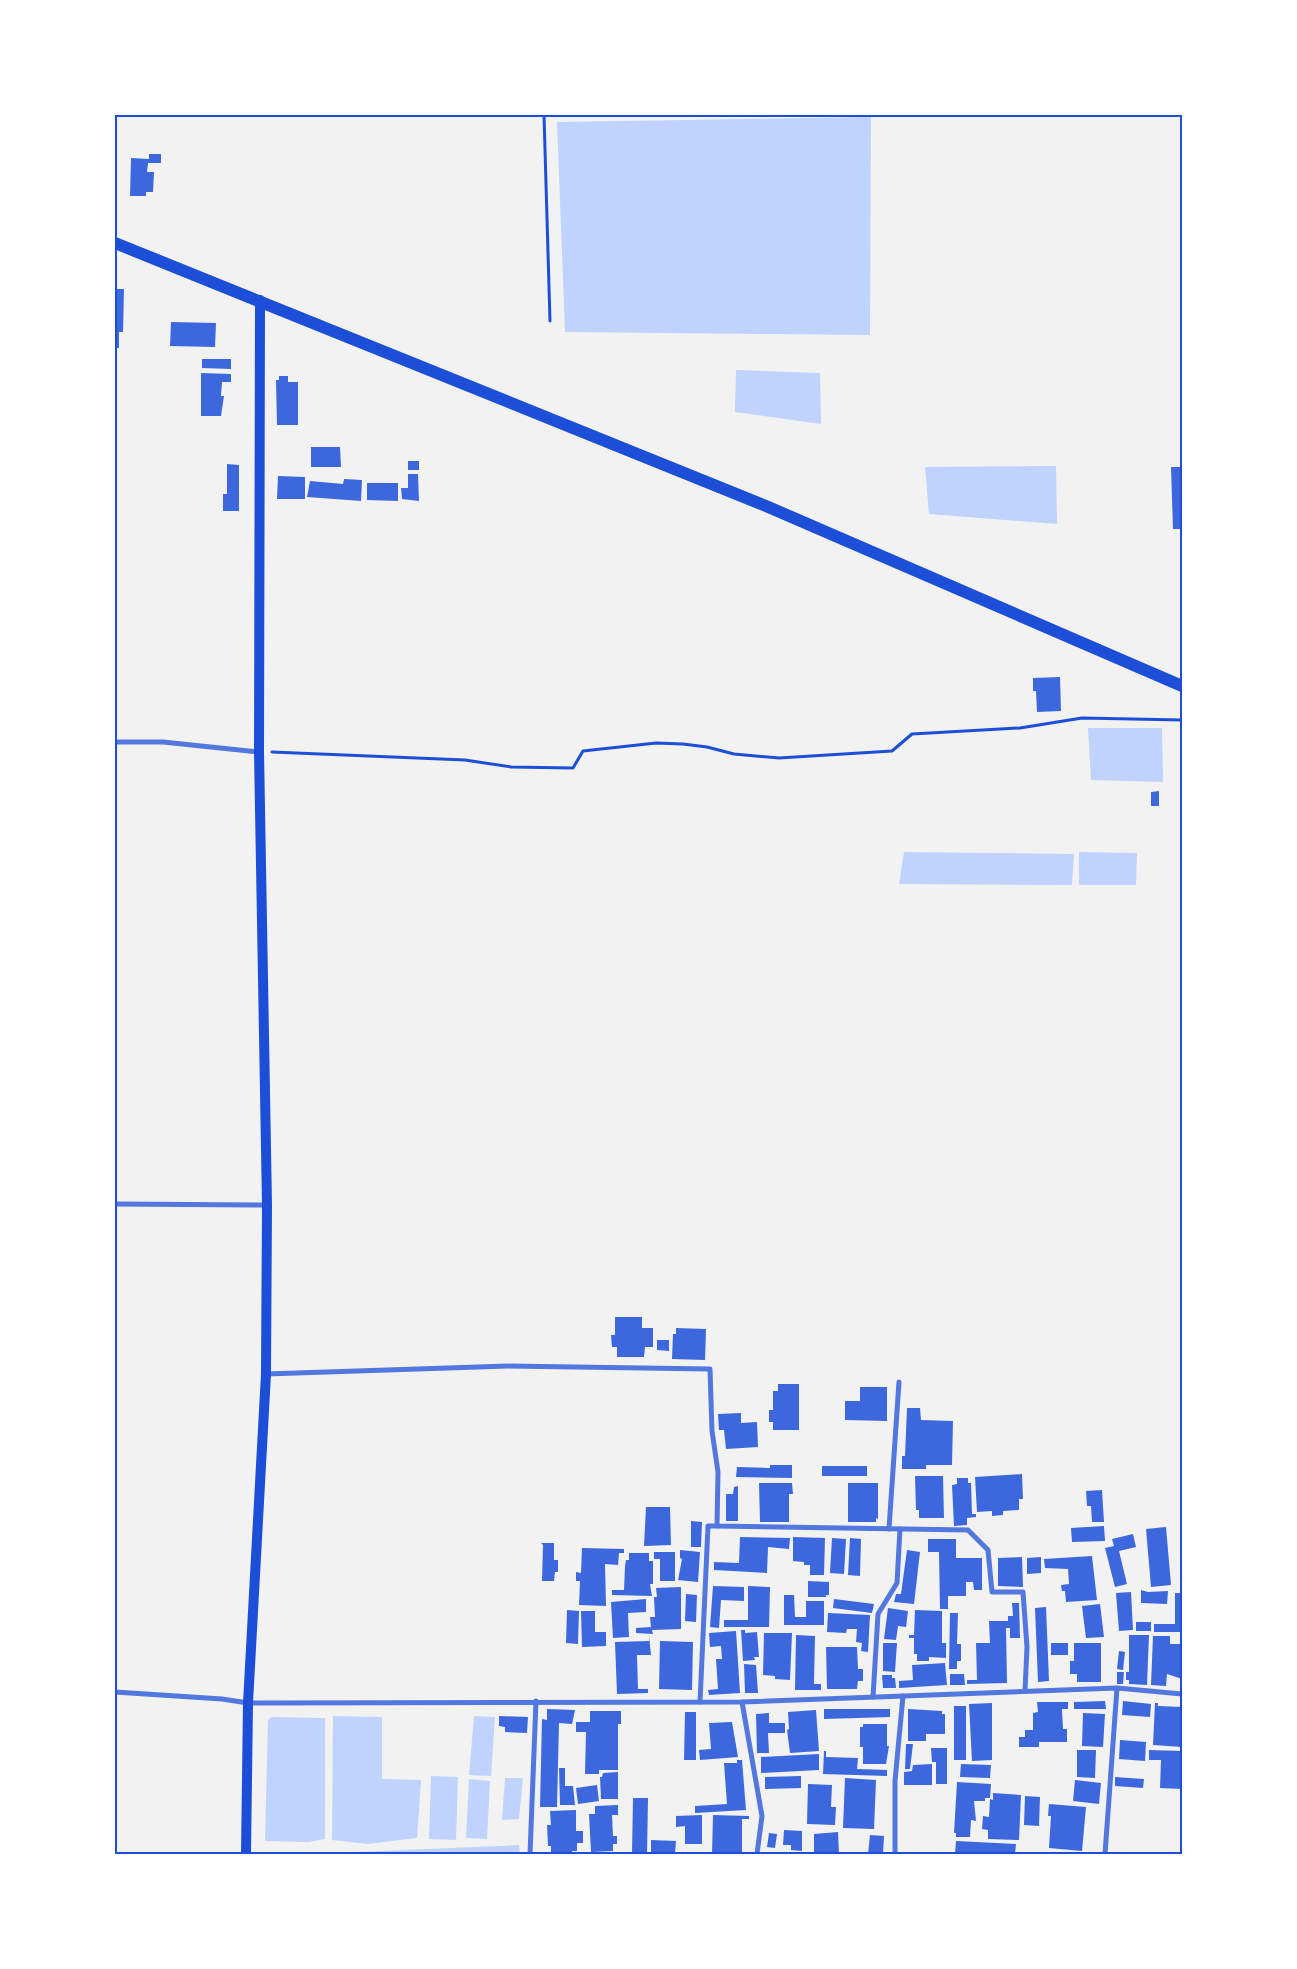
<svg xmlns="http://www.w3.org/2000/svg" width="1297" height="1969" viewBox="0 0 1297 1969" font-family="Commissioner,sans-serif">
  <rect width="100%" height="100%" fill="#f2f2f2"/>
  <g fill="#bfd3fe">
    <polygon points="871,117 870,335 565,332 557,122"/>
    <polygon points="736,370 820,373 821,424 735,412"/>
    <polygon points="1056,466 1057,524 929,514 925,467"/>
    <polygon points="1088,728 1162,728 1163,782 1091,780"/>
    <polygon points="904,852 1074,854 1072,885 899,884"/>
    <polygon points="1079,852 1137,853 1136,885 1079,885"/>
    <polygon points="333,1716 382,1717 382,1779 421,1780 417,1838 368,1844 332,1840"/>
    <polygon points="474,1716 495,1717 491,1776 469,1775"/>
    <polygon points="271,1717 325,1718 325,1839 308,1842 265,1841 268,1720"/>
    <polygon points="431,1776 458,1777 456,1840 429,1839"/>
    <polygon points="505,1778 523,1778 519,1819 502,1820"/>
    <polygon points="469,1779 490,1781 487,1839 466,1838"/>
    <polygon points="519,1845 520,1854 356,1854 356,1852"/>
  </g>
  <g fill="#3d67dc">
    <polygon points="149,154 161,154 161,163 148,163 147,172 154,172 153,192 146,192 146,196 130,196 131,158 149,159"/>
    <polygon points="115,289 124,289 123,332 119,332 119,348 115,348"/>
    <polygon points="171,322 216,323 215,347 170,346"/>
    <polygon points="202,359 231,359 231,369 202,368"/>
    <polygon points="201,373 231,374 231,382 222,382 221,396 224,396 221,416 201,416"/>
    <polygon points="279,376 288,376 288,382 298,382 298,425 277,425 276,380 279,380"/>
    <polygon points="311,447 340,447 341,467 311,467"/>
    <rect x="408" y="461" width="11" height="9"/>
    <polygon points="227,464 239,465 239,511 223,511 223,494 227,494"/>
    <polygon points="1171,467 1182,467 1182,529 1173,529"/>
    <polygon points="408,474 418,474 419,501 402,499 401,488 408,488"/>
    <polygon points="278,476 305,477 305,499 277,499"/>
    <polygon points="344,479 362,480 361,501 307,497 310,481 343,484"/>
    <polygon points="367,483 398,483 398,501 367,500"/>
    <polygon points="1060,677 1061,711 1037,712 1036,691 1033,691 1033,678"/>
    <polygon points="1159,791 1159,806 1151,806 1151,792"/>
    <polygon points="615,1317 642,1317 642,1328 653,1328 653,1347 645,1347 644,1357 617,1357 617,1347 612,1347 611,1335 615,1335"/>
    <polygon points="676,1328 706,1329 705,1360 672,1359 673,1334 676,1334"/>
    <polygon points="657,1340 669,1340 669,1351 657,1350"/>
    <polygon points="778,1384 799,1384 799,1430 773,1430 773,1422 769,1422 769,1410 773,1410 773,1391 778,1391"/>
    <polygon points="860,1387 887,1387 887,1421 845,1420 845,1401 860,1401"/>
    <polygon points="907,1408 920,1408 921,1420 953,1421 952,1465 926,1465 926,1469 902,1469 902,1456 905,1456"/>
    <polygon points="741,1413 741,1423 757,1422 758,1447 726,1449 724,1430 719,1430 718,1414"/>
    <polygon points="770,1465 792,1465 792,1478 736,1477 737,1467 770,1468"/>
    <rect x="822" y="1466" width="45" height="10"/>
    <polygon points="1022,1474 1023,1499 1019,1499 1019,1510 1003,1511 1003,1515 992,1516 992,1511 977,1512 975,1477"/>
    <polygon points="915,1476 943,1476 944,1518 919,1518 919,1510 916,1510"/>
    <polygon points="957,1478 968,1478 968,1483 971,1483 972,1514 976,1514 976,1517 967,1518 967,1525 954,1526 952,1485 957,1484"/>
    <polygon points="759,1483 792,1483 793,1494 789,1494 789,1522 760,1522"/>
    <polygon points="848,1483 878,1483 878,1519 876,1518 876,1522 848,1522"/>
    <polygon points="738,1486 738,1521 726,1521 726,1494 733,1494 734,1487"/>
    <polygon points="1102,1490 1104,1522 1092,1522 1091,1506 1087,1506 1086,1491"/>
    <polygon points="646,1507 670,1507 671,1545 644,1546"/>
    <polygon points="691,1521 702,1522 701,1547 691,1547"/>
    <polygon points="1104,1526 1105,1541 1072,1542 1071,1528"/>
    <polygon points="1166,1527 1171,1585 1151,1587 1146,1529"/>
    <polygon points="1133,1534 1136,1547 1119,1551 1127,1584 1115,1587 1105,1548 1114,1546 1112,1539"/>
    <polygon points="740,1537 790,1538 789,1549 768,1547 767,1573 714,1570 714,1562 739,1563"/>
    <polygon points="793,1537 825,1538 824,1575 810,1575 810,1565 804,1565 804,1562 793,1561"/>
    <polygon points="832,1538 846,1539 844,1574 830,1573"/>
    <polygon points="850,1538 861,1539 860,1576 848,1575"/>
    <polygon points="928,1539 956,1539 956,1558 982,1558 982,1590 974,1590 973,1582 966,1582 966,1596 948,1596 948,1609 940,1609 939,1552 928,1552"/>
    <polygon points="541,1543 554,1543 554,1560 558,1560 558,1572 555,1572 554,1581 542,1581 543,1545"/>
    <polygon points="582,1548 624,1549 624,1553 619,1553 618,1565 605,1564 606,1606 579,1605 580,1581 576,1581 576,1572 581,1573"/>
    <polygon points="680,1550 700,1552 698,1582 678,1580 682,1559 680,1558"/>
    <polygon points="907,1550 920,1552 914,1604 894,1602 896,1594 901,1594"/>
    <polygon points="654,1552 675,1552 675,1581 660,1581 660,1559 654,1559"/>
    <polygon points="629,1553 649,1553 649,1561 653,1561 653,1584 650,1584 652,1596 612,1595 612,1590 624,1590 625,1566 626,1560 629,1560"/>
    <polygon points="1092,1556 1097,1600 1066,1602 1065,1591 1062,1591 1061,1585 1069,1584 1068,1569 1045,1568 1044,1559"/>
    <polygon points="1022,1557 1023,1587 998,1586 998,1558"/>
    <polygon points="1041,1557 1041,1573 1027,1574 1027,1558"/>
    <polygon points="808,1581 829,1582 829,1595 826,1595 826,1597 808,1597"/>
    <polygon points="713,1586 744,1587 744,1601 721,1600 719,1628 710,1627"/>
    <polygon points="748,1586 770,1587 769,1627 724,1627 724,1620 748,1620"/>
    <polygon points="681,1587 681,1629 652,1630 653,1634 636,1633 636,1628 651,1627 650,1617 655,1617 654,1597 657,1597 656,1588"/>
    <polygon points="1141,1590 1148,1592 1168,1591 1167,1604 1141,1603"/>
    <polygon points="1131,1592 1133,1630 1119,1631 1116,1593"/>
    <polygon points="1175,1593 1182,1593 1182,1632 1154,1632 1154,1624 1175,1624"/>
    <polygon points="686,1594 697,1595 696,1622 685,1621"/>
    <polygon points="784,1595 794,1595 795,1617 806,1617 806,1601 824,1601 824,1625 784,1625"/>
    <polygon points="646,1599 646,1612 628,1613 629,1637 613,1638 611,1602"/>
    <polygon points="834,1599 874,1604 872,1613 833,1608"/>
    <polygon points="1012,1603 1019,1603 1020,1638 1010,1638 1010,1628 1006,1628 1007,1683 967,1684 967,1680 977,1680 976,1643 990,1643 989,1621 1008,1621 1008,1616 1013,1616"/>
    <polygon points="1100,1604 1104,1637 1086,1638 1082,1606"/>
    <polygon points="1046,1607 1049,1681 1038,1682 1035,1608"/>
    <polygon points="888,1608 908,1611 906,1627 898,1626 896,1640 884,1639"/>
    <polygon points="567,1610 579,1611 578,1644 566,1643"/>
    <polygon points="915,1610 942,1611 942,1643 946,1643 946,1658 929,1657 929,1661 917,1661 917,1654 914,1654 914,1638 909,1638 909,1635 914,1635"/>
    <polygon points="581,1611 595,1611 595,1632 606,1632 606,1646 582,1647"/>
    <polygon points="828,1613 870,1615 868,1652 861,1651 862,1643 856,1642 857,1629 847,1629 846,1633 827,1632"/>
    <polygon points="950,1613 958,1613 957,1644 961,1644 961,1661 957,1661 957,1669 949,1669"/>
    <rect x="1136" y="1622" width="15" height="9"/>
    <polygon points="741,1630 745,1630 745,1633 757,1632 759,1657 754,1657 755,1660 743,1661"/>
    <polygon points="736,1631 740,1693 709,1695 708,1690 718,1689 716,1659 722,1659 721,1646 710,1647 709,1633"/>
    <polygon points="764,1633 792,1633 790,1680 775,1679 775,1676 763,1675"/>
    <polygon points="796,1635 815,1636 814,1684 821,1684 821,1690 795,1690"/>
    <polygon points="1129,1635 1149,1635 1147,1685 1129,1684 1129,1680 1126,1680 1126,1672 1129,1672"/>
    <polygon points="649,1636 651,1655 637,1655 638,1689 648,1689 648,1693 617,1694 615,1642 649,1641"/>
    <polygon points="1153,1636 1170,1636 1170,1644 1182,1644 1182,1679 1167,1674 1166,1686 1151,1685"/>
    <polygon points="660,1641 693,1642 692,1690 659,1689"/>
    <polygon points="883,1643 897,1643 895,1672 883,1671"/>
    <rect x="1051" y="1643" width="17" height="12"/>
    <polygon points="1074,1643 1101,1643 1101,1682 1077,1682 1077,1674 1070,1674 1070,1661 1074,1661"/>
    <polygon points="826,1647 857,1647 858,1669 863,1669 863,1681 858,1681 857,1689 827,1689"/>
    <polygon points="1119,1651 1125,1652 1123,1670 1117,1669"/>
    <polygon points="945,1663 947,1685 899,1688 899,1681 913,1680 912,1665"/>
    <polygon points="744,1664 756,1665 758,1693 745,1693"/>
    <polygon points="1117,1672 1124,1672 1123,1684 1117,1684"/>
    <polygon points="950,1674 964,1674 965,1685 950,1685"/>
    <polygon points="882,1675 892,1675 892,1678 895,1678 896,1688 883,1688"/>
    <polygon points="1105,1701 1106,1709 1074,1709 1074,1702"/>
    <polygon points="1123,1701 1151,1704 1150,1717 1122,1715"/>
    <polygon points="1037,1702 1068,1702 1068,1709 1062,1709 1063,1729 1067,1729 1067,1742 1039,1742 1039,1747 1019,1747 1019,1737 1025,1737 1025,1730 1033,1730 1033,1713 1038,1712"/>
    <polygon points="992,1703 992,1760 972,1761 969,1704"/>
    <polygon points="1155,1703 1158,1703 1158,1706 1182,1707 1182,1747 1153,1745"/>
    <rect x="954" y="1706" width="12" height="54"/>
    <polygon points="547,1709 575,1710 572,1724 559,1723 557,1807 540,1807 542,1719 547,1720"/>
    <polygon points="824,1709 890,1709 890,1717 824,1719"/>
    <polygon points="908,1709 942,1711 942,1714 945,1714 945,1734 926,1734 926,1741 908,1741"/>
    <polygon points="816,1710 819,1751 790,1753 787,1730 789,1729 788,1712"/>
    <polygon points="590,1711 621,1711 621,1724 618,1724 618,1770 599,1770 599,1774 585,1774 586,1732 576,1732 576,1722 590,1722"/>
    <polygon points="685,1712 696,1712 696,1760 684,1760"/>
    <polygon points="769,1713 769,1723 785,1723 785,1733 768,1733 769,1753 757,1753 756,1714"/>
    <polygon points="1083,1713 1105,1714 1103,1747 1082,1746"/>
    <polygon points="499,1716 528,1717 527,1733 505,1732 505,1727 499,1726"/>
    <polygon points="732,1722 738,1757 700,1760 699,1750 711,1749 709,1723"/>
    <polygon points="863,1724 887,1724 887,1746 889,1746 886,1764 863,1764 863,1747 860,1747 860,1727 863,1727"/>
    <polygon points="1120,1740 1146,1742 1145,1761 1119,1759"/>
    <polygon points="906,1744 913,1744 910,1769 905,1769"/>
    <polygon points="931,1748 947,1748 947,1784 936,1784 936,1762 932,1762"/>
    <polygon points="1077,1750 1096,1750 1095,1778 1077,1777"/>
    <polygon points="1149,1750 1182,1751 1182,1789 1160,1788 1161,1760 1149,1760"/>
    <polygon points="824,1751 826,1751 826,1757 858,1758 857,1769 887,1770 887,1776 823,1774"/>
    <polygon points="819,1754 819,1770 761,1773 761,1757"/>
    <polygon points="737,1760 742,1760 746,1810 695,1813 695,1806 727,1804 724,1763 737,1763"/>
    <polygon points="932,1764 932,1785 904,1785 904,1772 912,1771 913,1765"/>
    <polygon points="961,1764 991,1765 990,1778 960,1777"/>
    <polygon points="559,1768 565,1768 565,1786 573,1786 575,1805 560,1805"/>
    <polygon points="618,1772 618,1799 601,1799 600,1777 602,1777 603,1773"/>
    <polygon points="801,1776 801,1788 765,1789 765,1777"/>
    <polygon points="1115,1777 1144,1779 1143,1788 1115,1786"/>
    <polygon points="845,1778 876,1780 874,1829 843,1828"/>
    <polygon points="1075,1780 1101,1783 1099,1804 1073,1801"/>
    <polygon points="957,1782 991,1784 990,1798 985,1798 985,1801 974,1801 976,1821 971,1820 970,1837 956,1837 956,1833 954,1833"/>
    <polygon points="808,1784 832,1785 831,1807 836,1807 835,1825 807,1824"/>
    <polygon points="597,1785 599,1801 578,1804 576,1788"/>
    <polygon points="993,1793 1021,1795 1019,1840 988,1839 988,1830 982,1829 983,1816 989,1817 990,1799 993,1800"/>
    <polygon points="1025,1796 1040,1797 1039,1826 1024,1825"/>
    <polygon points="633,1798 648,1798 647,1854 632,1854"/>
    <polygon points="1049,1804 1086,1807 1082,1851 1049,1848 1051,1816 1048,1816"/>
    <polygon points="618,1805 618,1815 612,1815 613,1836 617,1836 617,1844 613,1844 613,1851 591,1852 589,1814 595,1814 595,1806"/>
    <polygon points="576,1810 576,1831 583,1831 583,1843 577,1843 577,1851 572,1851 572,1854 551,1854 551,1846 548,1846 547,1825 551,1825 550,1811"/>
    <polygon points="702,1815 702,1844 685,1844 685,1826 676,1827 676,1816"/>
    <polygon points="713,1815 749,1816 749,1819 742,1819 742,1854 712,1854"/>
    <polygon points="784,1830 802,1831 802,1851 791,1850 791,1845 783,1845"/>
    <polygon points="838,1832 839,1854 809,1854 809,1852 814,1852 814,1834"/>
    <polygon points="769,1833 777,1834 775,1848 767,1847"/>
    <polygon points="870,1835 884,1836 883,1854 868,1854"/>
    <polygon points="651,1840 676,1841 675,1854 651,1854"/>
    <polygon points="956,1841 1016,1844 1015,1854 955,1854"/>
  </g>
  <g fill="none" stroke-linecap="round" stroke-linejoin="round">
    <g stroke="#1d4ed8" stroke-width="3">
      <polyline points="544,115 550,321"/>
      <polyline points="272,752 465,760 511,767 573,768 583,751 656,743 683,744 707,747 734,754 779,758 892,751 912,734 1020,728 1082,718 1182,720"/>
    </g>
    <g stroke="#5277de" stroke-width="5">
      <polyline points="115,742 163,742 259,752"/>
      <polyline points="115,1204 267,1205"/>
      <polyline points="266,1374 508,1366 710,1369 712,1431 718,1472 717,1526 968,1530 988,1550 992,1592 1023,1592 1027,1647 1025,1691"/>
      <polyline points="889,1529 899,1382"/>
      <polyline points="115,1692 222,1699 248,1703 742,1702 1117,1688 1182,1694"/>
      <polyline points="873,1697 878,1614 897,1583 900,1529"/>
      <polyline points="700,1702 708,1526 717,1526"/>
      <polyline points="742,1702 762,1816 757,1854"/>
      <polyline points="530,1854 536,1701"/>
      <polyline points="895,1854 895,1781 903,1696"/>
      <polyline points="1105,1854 1117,1688"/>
    </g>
    <polyline stroke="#1d4ed8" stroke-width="10" points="246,1854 248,1703 266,1374 267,1205 259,752 260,300"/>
    <polyline stroke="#1d4ed8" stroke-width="12" points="115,243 766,506 1182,686"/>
  </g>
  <rect width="1297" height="1969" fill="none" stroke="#ffffff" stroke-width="232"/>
  <rect x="116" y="116" width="1065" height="1737" fill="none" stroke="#1d4ed8" stroke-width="2"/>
</svg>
